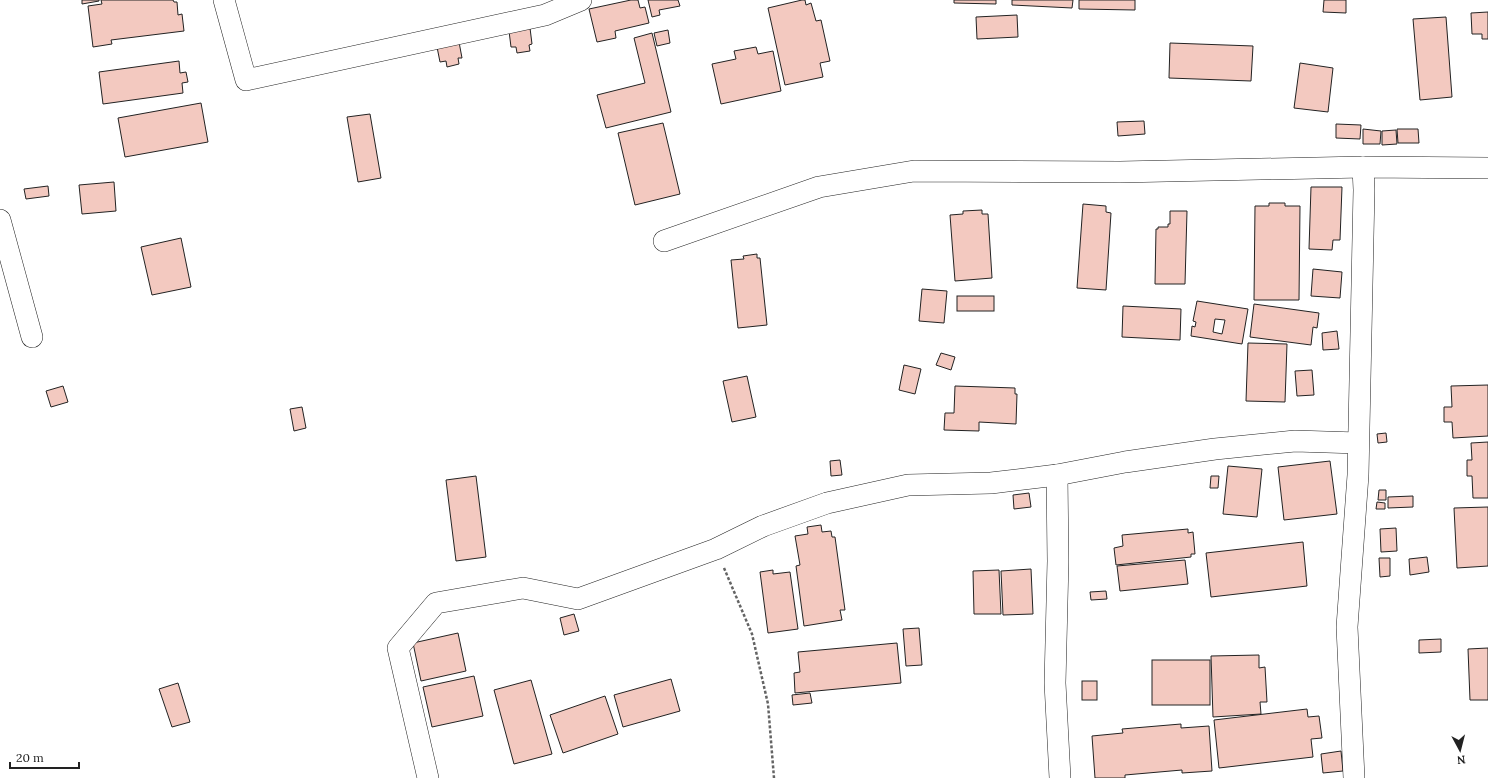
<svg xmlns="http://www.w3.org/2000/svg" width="1488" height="778" viewBox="0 0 1488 778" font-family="Lora,serif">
  <rect width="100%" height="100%" fill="#fff"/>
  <g fill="#f3c9c0" stroke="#222" fill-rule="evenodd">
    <polygon points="82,0 99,0 99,1 82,4"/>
    <polygon points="101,0 173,0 174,2 177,2 178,15 182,14 184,31 111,40 112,44 93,47 88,6 102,4"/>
    <polygon points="631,0 638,0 640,8 645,7 649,23 615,31 616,38 597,42 589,9"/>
    <polygon points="648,0 678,0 680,6 659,10 660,15 652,17"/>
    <polygon points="802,0 805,0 806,5 811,3 816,21 821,20 830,61 820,63 823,77 785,85 768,8"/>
    <polygon points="954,0 996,0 996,4 954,3"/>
    <polygon points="1012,0 1073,0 1072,8 1012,5"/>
    <polygon points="1079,0 1135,0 1135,10 1079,9"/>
    <polygon points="1324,0 1346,0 1346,13 1323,12"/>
    <polygon points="1488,12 1488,39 1482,39 1482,34 1472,34 1471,13"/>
    <polygon points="1017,15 1018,37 977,39 976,17"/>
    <polygon points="1446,17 1452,97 1420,100 1413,19"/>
    <polygon points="530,28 532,44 529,45 530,51 517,53 516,47 511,47 509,31"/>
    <polygon points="668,30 670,43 657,46 654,33"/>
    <polygon points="652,33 671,112 606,128 597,95 645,83 634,38"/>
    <polygon points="459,42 462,58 458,58 459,64 447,67 446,61 440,62 437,47"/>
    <polygon points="1170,43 1253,46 1251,81 1169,78"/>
    <polygon points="756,47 758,54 773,51 781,91 721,104 712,64 736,59 734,51"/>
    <polygon points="179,61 180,73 186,72 188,82 182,83 183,93 103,104 99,72"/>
    <polygon points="1300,63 1333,68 1328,112 1294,108"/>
    <polygon points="201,103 208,142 125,157 118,118"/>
    <polygon points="370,114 381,178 358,182 347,117"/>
    <polygon points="1144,121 1145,134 1118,136 1117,122"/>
    <polygon points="663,123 680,194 635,205 618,133"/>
    <polygon points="1336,124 1361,125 1360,139 1336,138"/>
    <polygon points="1363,129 1381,131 1380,144 1363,144"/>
    <polygon points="1397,129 1418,129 1419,143 1398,143"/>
    <polygon points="1396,130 1397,144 1382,145 1382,131"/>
    <polygon points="114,182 116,211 82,214 79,185"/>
    <polygon points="48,186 49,196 26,199 24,189"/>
    <polygon points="1311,187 1342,187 1340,240 1333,240 1332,250 1309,249"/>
    <polygon points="1269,203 1285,203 1285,206 1300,206 1299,300 1254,300 1255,206 1269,206"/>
    <polygon points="1083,204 1106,206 1106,212 1111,213 1106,290 1077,288"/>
    <polygon points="982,210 982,214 988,214 992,278 955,281 950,215 963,214 963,211"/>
    <polygon points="1170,211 1187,211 1185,284 1155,284 1156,229 1158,229 1158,227 1168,227 1168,224 1170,224"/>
    <polygon points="181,238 191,287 152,295 141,247"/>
    <polygon points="757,254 757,258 760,258 767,325 738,328 731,260 744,259 743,256"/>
    <polygon points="1313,269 1342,272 1340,298 1311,296"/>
    <polygon points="922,289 947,291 944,323 919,321"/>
    <rect x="957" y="296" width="37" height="15"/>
    <path d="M1197,301L1248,309L1242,344L1191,336L1192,326L1195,327L1196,322L1193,321ZM1215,319L1225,320L1222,334L1213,332Z"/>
    <polygon points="1254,304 1319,313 1317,328 1313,327 1311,345 1250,337"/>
    <polygon points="1123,306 1181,309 1180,340 1122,337"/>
    <polygon points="1337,331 1339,349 1323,350 1322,333"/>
    <polygon points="1248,343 1287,344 1285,402 1246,401"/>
    <polygon points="941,353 955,357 951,370 936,365"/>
    <polygon points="904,365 921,369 915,394 899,390"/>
    <polygon points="1312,370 1314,395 1297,396 1295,371"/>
    <polygon points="747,376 756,417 732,422 723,381"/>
    <polygon points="1488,385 1488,436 1453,438 1452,422 1444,422 1444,407 1452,407 1451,386"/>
    <polygon points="63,386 68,402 51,407 46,391"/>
    <polygon points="955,386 1015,388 1015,394 1017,394 1016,424 979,422 979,431 944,430 945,413 954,413"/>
    <polygon points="302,407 306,428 294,431 290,409"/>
    <polygon points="1386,433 1387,442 1378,443 1377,434"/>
    <polygon points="1488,442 1488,498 1473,498 1472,476 1467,476 1467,460 1472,460 1471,443"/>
    <polygon points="840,460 842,475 831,476 830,461"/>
    <polygon points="1330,461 1337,514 1284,520 1278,467"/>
    <polygon points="1228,466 1262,469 1257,517 1223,514"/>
    <polygon points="476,476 486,557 456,561 446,480"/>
    <polygon points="1211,476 1219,476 1218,488 1210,488"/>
    <polygon points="1379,490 1386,490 1386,500 1378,500"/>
    <polygon points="1029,493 1031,507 1014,509 1013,495"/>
    <polygon points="1413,496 1413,507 1388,508 1388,497"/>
    <polygon points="1377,502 1385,503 1385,509 1376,509"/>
    <polygon points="1488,507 1488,566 1457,568 1454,508"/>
    <polygon points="821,525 822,532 831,531 832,537 835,537 845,610 840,610 842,620 804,626 796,566 800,565 795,536 808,534 807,527"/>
    <polygon points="1396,528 1397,551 1381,552 1380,529"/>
    <polygon points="1188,529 1188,533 1193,532 1195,554 1191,554 1191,557 1116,565 1114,548 1123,546 1122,535"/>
    <polygon points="1303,542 1307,586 1211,597 1206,553"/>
    <polygon points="1427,557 1429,572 1410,575 1409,559"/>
    <polygon points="1379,558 1390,558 1390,576 1380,577"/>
    <polygon points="1185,560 1188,584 1120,591 1117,566"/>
    <polygon points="1031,569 1033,614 1003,615 1001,571"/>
    <polygon points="773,570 773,574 790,572 798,629 768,633 760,572"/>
    <polygon points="999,570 1001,614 974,614 973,571"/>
    <polygon points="1106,591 1107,599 1091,600 1090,592"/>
    <polygon points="574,614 579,631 564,635 560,618"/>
    <polygon points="919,628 922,665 906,666 903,629"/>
    <polygon points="458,633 466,671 421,681 413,643"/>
    <polygon points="1441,639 1441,652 1419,653 1419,640"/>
    <polygon points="897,643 901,683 795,693 794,673 800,672 798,652"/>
    <polygon points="1488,648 1488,700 1470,700 1468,649"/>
    <polygon points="1259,655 1259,668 1265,667 1267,702 1260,702 1261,714 1213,717 1211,656"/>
    <rect x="1152" y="660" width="58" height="45"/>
    <polygon points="474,676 483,716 432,727 423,687"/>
    <polygon points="671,679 680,711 623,727 614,695"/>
    <polygon points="531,680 552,754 514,764 494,690"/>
    <rect x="1082" y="681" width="15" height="19"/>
    <polygon points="178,683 190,722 172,727 159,689"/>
    <polygon points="810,693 812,703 793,705 792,695"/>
    <polygon points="605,696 618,734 563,753 550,715"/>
    <polygon points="1307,709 1308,717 1319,716 1322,738 1311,739 1313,757 1219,768 1214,720"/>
    <polygon points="1181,724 1181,728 1209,726 1212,771 1182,773 1182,770 1125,775 1125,778 1095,778 1092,736 1123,733 1122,729"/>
    <polygon points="1341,751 1343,771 1323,773 1321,754"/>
  </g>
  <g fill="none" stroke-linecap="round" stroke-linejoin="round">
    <defs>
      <g id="minor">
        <polyline points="224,0 246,80 545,15 581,0"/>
        <polyline points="0,220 32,337"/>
        <polyline points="664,241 819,187 914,171 1120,172 1363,167 1488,168"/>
        <polyline points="1057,475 1058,561 1055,683 1060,778"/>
        <polyline points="428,778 398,648 436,603 523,588 578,599 716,549 763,526 827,503 908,485 991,483 1057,475 1125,462 1215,449 1295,441 1358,443"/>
        <polyline points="1354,778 1347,627 1358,475 1364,190 1363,167"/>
      </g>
    </defs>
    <use href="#minor" stroke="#222" stroke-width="22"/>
    <polyline stroke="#646464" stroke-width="2.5" stroke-dasharray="3 2" stroke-linecap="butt" points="724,568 752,634 768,704 774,778"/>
    <use href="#minor" stroke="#fff" stroke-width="21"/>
  </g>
  <g transform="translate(1460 750) rotate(173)" stroke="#ffffff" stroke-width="3" paint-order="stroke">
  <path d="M0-3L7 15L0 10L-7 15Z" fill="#222222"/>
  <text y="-6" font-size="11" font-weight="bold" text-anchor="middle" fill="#222222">N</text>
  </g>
  <path d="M10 762v6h69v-6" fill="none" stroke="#222222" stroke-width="2"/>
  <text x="16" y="762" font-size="12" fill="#222222" stroke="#ffffff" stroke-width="3" paint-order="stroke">20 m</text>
</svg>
